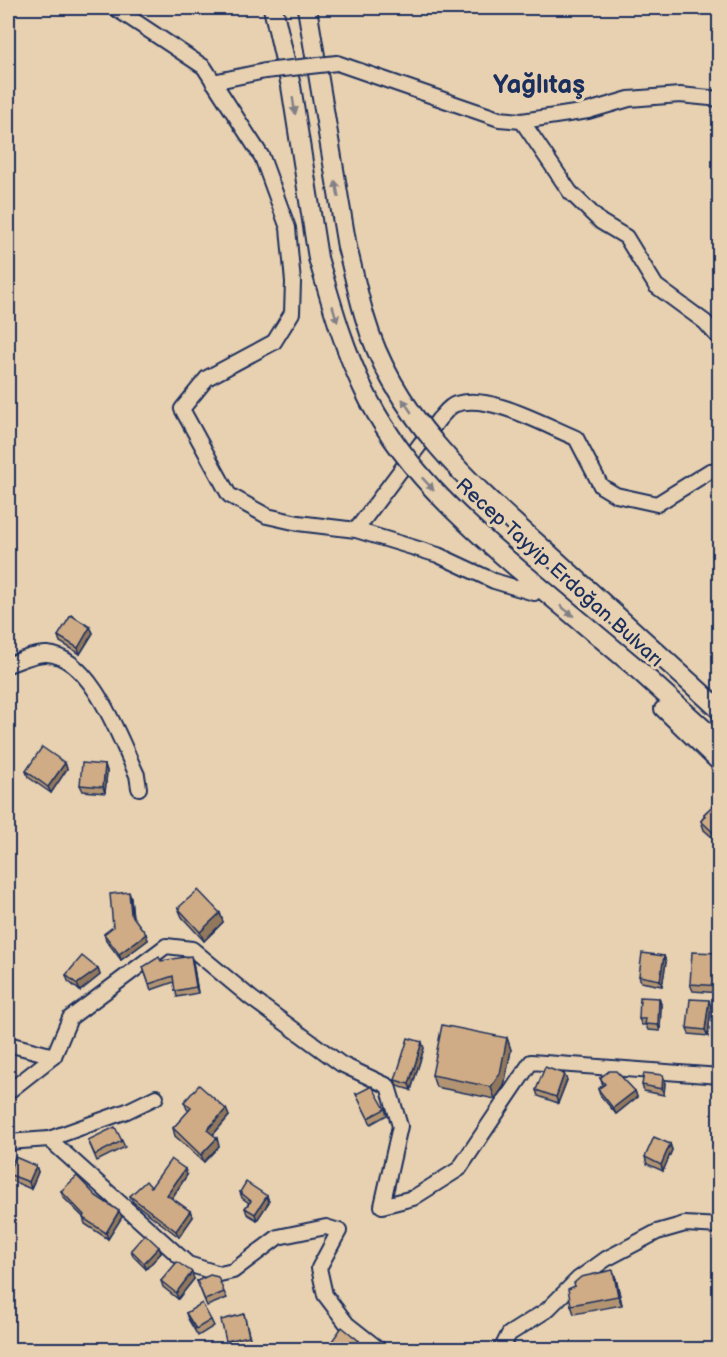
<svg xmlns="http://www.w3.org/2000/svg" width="727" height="1357" viewBox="0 0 727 1357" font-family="'Balsamiq Sans',sans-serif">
  <rect width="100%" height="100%" fill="#e8d1b0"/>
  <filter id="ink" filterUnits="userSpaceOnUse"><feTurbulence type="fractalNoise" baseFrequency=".0167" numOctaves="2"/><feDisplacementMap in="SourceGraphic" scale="12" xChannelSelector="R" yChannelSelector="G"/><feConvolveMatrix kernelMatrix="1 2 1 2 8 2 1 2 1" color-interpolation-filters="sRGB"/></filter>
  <g filter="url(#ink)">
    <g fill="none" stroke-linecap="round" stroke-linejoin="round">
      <defs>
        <g id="minor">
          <polyline points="115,8 204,67 262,157 288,228 293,282 292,313 274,342 207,378 182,409 229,495 267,516 298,523 356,530 438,555 494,581 534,593"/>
          <polyline points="337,63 499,119 522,121"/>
          <polyline points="213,82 265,71"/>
          <polyline points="720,99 680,95 629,99 588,111 522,121 570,192 601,222 626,237 656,286 705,322 720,339"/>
          <path d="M356,530L439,419C444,414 449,406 456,404C489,393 544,425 576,438L601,486L616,495L657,504L710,471L720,470"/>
          <path d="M8,665C19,661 35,653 47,654C92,657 120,740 137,775L139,788"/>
          <polyline points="662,709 720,765"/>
          <polyline points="8,1044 54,1056"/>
          <polyline points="8,1092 54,1056 70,1018 166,946 192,949 251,998 341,1064 388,1086 400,1126 382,1206 413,1198 459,1169 531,1062 720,1076"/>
          <polyline points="49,1139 188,1264 220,1274 233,1271 278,1237 326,1227 339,1231 319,1268 325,1295 347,1324 380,1350"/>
          <polyline points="8,1142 49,1139 127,1111 156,1097"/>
          <polyline points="501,1350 509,1334 547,1310 578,1279 606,1259 657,1232 685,1224 720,1226"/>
        </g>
        <g id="major">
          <polyline points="273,8 291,86 318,258"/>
          <polyline points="307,8 347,247"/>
          <polyline points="549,554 720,710"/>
          <polyline points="523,573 634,666 720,744"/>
        </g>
      </defs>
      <use href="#minor" stroke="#1b2f5e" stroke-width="18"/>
      <use href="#major" stroke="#1b2f5e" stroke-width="22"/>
      <use href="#minor" stroke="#e8d1b0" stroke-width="14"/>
      <use href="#major" stroke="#e8d1b0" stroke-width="18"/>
      <defs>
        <polyline id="minor-bridge" points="265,71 337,63"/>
        <g id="major-bridge">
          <path d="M347,247C353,270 358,295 365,318C394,418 474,487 549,554"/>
          <path d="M318,258C331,302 343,346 363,388C398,463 461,520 523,573"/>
        </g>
      </defs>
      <use href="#minor-bridge" stroke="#1b2f5e" stroke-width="18" stroke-linecap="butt"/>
      <use href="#major-bridge" stroke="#1b2f5e" stroke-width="22" stroke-linecap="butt"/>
      <use href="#minor-bridge" stroke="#e8d1b0" stroke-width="14"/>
      <use href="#major-bridge" stroke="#e8d1b0" stroke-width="18"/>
    </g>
    <g fill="#b29472" stroke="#1b2f5e" stroke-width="1.5">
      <polygon points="90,627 93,633 80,654 60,642 58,636"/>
      <polygon points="65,763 67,769 51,793 28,777 26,771"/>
      <polygon points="105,765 107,771 105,793 83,791 80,785"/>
      <polygon points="720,799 720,844 704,830 701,821 704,817 704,814"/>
      <polygon points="131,898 133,917 146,934 148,940 121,960 106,940 104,934 113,927"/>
      <polygon points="178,908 220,913 223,922 204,941 182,917"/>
      <polygon points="720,953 720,993 693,991 690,984"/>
      <polygon points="664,956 666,962 662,986 641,982 639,976"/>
      <polygon points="193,962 198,993 177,997 174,982 151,990 143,967"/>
      <polygon points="98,969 100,975 80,991 68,981 66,975"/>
      <polygon points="659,998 661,1004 660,1031 648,1030 646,1025 642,1025 639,1019"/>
      <polygon points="711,1006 708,1036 689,1034 687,1028"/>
      <polygon points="507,1038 511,1050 504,1086 495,1099 436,1087 432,1075"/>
      <polygon points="424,1048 411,1090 397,1086 395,1080"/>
      <polygon points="564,1074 567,1080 558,1103 538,1096 536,1090"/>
      <polygon points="600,1078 635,1091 637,1097 616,1114 600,1095 598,1089 603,1085"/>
      <polygon points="665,1081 664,1095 644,1091 642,1085"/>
      <polygon points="356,1094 385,1109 387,1115 371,1124"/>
      <polygon points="184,1102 226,1109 229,1116 213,1135 219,1146 204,1162 175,1136 173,1128 189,1111 187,1109"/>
      <polygon points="88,1140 122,1141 125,1147 97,1161"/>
      <polygon points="670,1144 672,1150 663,1171 647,1164 645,1157"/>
      <polygon points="36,1166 38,1172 31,1189 10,1180 8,1174"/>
      <polygon points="187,1175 172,1198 190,1211 193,1217 179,1237 133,1202 130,1196 151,1187"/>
      <polygon points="61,1191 96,1196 122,1217 108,1239 85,1224 83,1217 63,1197"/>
      <polygon points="240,1192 267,1196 269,1202 257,1220 247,1214 245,1208 249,1203 242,1198"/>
      <polygon points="720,1229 720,1254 718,1254 715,1245"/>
      <polygon points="159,1247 161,1253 146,1269 133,1256 131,1250"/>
      <polygon points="194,1279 178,1299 163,1287 161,1281"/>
      <polygon points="616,1279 622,1305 574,1314 571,1305"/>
      <polygon points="197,1281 224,1292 227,1298 207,1306"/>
      <polygon points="186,1313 211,1320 214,1326 198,1336 188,1319"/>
      <polygon points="244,1314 251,1342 228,1347 226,1341"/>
    </g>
    <g fill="#91785d" stroke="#1b2f5e" stroke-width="1.5">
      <polygon points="90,627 93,633 80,654 78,648"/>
      <polygon points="65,763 67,769 51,793 48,787"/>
      <polygon points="105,765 107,771 105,793 103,787"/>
      <polygon points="129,892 131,898 133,920 131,914"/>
      <polygon points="220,913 223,922 204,941 200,932"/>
      <polygon points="146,934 148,940 121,960 119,954"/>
      <polygon points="191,956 193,962 198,993 196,987"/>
      <polygon points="664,956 666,962 662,986 660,980"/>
      <polygon points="98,969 100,975 80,991 77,984"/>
      <polygon points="659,998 661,1004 660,1031 658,1025"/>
      <polygon points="709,1000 711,1006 708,1036 705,1030"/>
      <polygon points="507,1038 511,1050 504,1086 495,1099 491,1087"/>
      <polygon points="422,1042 424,1048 411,1090 409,1084"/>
      <polygon points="564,1074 567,1080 558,1103 556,1097"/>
      <polygon points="663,1075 665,1081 664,1095 662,1089"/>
      <polygon points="635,1091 637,1097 616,1114 613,1108"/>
      <polygon points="226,1109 229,1116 210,1138 207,1130"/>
      <polygon points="217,1138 219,1146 204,1162 201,1155"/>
      <polygon points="670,1144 672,1150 663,1171 661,1165"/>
      <polygon points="36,1166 38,1172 31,1189 29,1182"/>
      <polygon points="185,1169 187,1175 170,1201 167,1195"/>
      <polygon points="267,1196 269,1202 257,1220 255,1214"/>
      <polygon points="119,1211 122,1217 108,1239 106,1233"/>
      <polygon points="190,1211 193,1217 179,1237 176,1231"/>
      <polygon points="159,1247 161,1253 146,1269 144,1263"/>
      <polygon points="613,1270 616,1279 622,1305 618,1296"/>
      <polygon points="192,1272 194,1279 178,1299 176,1293"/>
      <polygon points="359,1341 361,1347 359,1350 353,1350"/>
    </g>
    <g fill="#cfac85" stroke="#1b2f5e" stroke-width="1.5">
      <polygon points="71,615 90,627 78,648 58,636"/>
      <polygon points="42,747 65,763 48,787 26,771"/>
      <polygon points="82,763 105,765 103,787 80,785"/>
      <polygon points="720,799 720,839 701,821 705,816 704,814"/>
      <polygon points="198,890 220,913 200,932 178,908"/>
      <polygon points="129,892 131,914 146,934 119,954 104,934 113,927 110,894"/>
      <polygon points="692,952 720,953 720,986 690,984"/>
      <polygon points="642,953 664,956 660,980 639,976"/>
      <polygon points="82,956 98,969 77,984 66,975"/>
      <polygon points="191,956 196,987 175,991 173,976 149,984 143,967 159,957 161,961"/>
      <polygon points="640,997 659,998 658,1025 645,1024 646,1019 639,1019"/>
      <polygon points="690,999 709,1000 705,1030 687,1028"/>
      <polygon points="442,1025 507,1038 500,1074 491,1087 432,1075"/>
      <polygon points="408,1038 422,1042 409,1084 395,1080"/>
      <polygon points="545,1067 564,1074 556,1097 536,1090"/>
      <polygon points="609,1071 616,1071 635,1091 613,1108 598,1089 605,1084 600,1078"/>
      <polygon points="644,1073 663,1075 662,1089 642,1085"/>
      <polygon points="199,1085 226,1109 207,1130 217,1138 201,1155 173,1128 191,1108 184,1102"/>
      <polygon points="372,1086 385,1109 368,1118 356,1094"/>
      <polygon points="115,1127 122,1141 95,1155 88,1140"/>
      <polygon points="654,1137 670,1144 661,1165 645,1157"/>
      <polygon points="15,1157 36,1166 29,1182 8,1174"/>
      <polygon points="171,1159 185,1169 167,1195 190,1211 176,1231 130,1196 146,1181 151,1187"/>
      <polygon points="77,1176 96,1196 119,1211 106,1233 83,1218 84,1215 61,1191"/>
      <polygon points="246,1182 267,1196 255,1214 245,1208 251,1201 240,1192"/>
      <rect x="715" y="1229" width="5" height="16"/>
      <polygon points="145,1234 159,1247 144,1263 131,1250"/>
      <polygon points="177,1262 192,1272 176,1293 161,1281"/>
      <polygon points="613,1270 618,1296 571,1305 568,1289 575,1286 574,1283 581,1277"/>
      <polygon points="210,1275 218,1277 224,1292 205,1300 197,1281"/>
      <polygon points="202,1303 211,1320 196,1329 186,1313"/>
      <polygon points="244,1314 249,1336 226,1341 221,1320"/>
      <polygon points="342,1327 359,1341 353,1350 329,1350 327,1348"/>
    </g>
    <defs><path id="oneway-solid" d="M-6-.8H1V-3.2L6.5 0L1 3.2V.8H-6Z" transform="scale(1.5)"/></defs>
    <g fill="#828087">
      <use href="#oneway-solid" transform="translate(294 106) rotate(81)"/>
      <use href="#oneway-solid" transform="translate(337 189) rotate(-100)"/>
      <use href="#oneway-solid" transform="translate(335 314) rotate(73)"/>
      <use href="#oneway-solid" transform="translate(407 406) rotate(-124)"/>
      <use href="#oneway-solid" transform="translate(428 484) rotate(47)"/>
      <use href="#oneway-solid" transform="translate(567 611) rotate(38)"/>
    </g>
  </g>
  <g text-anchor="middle" stroke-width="6" stroke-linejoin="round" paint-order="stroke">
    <g font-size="20" fill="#1b2f5e" stroke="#e8d1b0">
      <text transform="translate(560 572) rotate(42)" y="7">Recep Tayyip Erdoğan Bulvarı</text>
    </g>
    <g font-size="26" font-weight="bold" fill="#1b2f5e" stroke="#e8d1b0">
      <text x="539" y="93">Yağlıtaş</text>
    </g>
  </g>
  <rect width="727" height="1357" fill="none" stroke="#e8d1b0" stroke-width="30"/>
  <rect x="15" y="15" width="697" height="1327" fill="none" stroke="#1b2f5e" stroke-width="2" filter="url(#ink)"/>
</svg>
